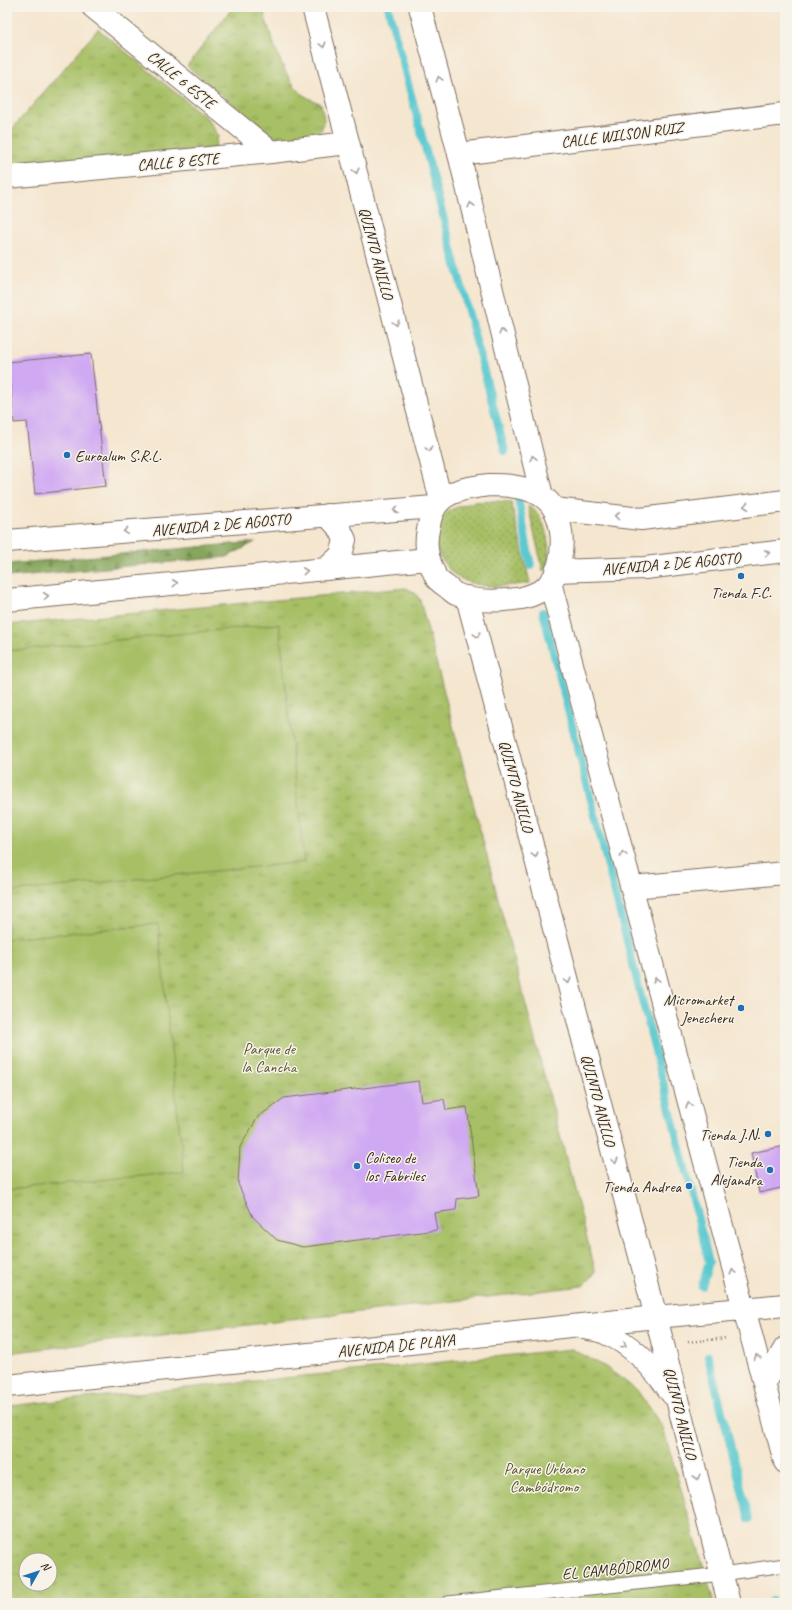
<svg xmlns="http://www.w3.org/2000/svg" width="792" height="1610" viewBox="0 0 792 1610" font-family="Caveat,sans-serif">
  <defs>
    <pattern id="grass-dots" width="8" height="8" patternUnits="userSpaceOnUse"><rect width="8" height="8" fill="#a7c066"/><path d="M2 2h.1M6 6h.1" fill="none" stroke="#899c53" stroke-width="1.8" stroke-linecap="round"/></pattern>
    <pattern id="forest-firs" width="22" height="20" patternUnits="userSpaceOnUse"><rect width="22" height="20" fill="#85a65b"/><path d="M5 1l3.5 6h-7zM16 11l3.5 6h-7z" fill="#6e874b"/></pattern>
    <pattern id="park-tufts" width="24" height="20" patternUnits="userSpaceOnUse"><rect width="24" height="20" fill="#a7c066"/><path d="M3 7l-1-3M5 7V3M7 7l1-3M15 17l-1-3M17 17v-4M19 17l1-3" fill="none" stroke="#899c53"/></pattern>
  </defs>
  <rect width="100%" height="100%" fill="#f7f3e8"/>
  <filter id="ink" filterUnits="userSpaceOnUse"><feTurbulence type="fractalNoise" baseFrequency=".025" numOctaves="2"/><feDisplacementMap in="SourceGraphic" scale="8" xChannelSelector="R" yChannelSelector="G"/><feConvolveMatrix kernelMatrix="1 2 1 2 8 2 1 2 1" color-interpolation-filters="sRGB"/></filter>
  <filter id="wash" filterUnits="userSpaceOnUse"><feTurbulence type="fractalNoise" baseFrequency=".012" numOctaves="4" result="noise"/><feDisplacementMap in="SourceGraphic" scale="16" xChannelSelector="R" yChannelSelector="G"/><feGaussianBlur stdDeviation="0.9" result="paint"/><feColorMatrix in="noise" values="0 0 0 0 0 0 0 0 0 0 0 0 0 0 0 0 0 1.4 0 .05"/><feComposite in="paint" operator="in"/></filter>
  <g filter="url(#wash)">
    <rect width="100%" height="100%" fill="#f5e6cf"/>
    <g fill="url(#grass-dots)" stroke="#717542">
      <path d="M495,501L511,502L530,583C501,587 461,592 444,562C442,559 439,555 438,552C435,543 437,530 436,521L452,509L473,502Z"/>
      <path d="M528,506C531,508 534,510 536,512C546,521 551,550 548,563C548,567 545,569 543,571Z"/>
    </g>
    <polygon fill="url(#forest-firs)" stroke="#60683c" points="255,542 227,557 7,577 7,564"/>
    <g fill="url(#park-tufts)" stroke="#717542" fill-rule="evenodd">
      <path d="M233,7H262C272,37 279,71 302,94C307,98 315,101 321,104L324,119L322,129L313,138L282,141L268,133L187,66Z"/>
      <polygon points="98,29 209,120 218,136 215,148 7,169 7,135"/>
      <polygon points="406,588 414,592 420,600 596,1273 583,1286 7,1353 7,625"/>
      <path d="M572,1349L604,1366L637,1390L663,1428L714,1603H7V1406ZM26,1560H50V1584H26Z"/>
    </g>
    <g fill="#a7c066" stroke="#717542">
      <polygon points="279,624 304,862 7,892 7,651"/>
      <polygon points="158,924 184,1172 7,1189 7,939"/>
    </g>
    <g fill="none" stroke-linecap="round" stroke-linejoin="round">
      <g stroke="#5cc9d0" stroke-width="8">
        <polyline points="388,7 505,451"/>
        <polyline points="518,499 531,566"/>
        <polyline points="543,612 709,1262 702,1286"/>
        <polyline points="708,1356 749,1519"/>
        <polyline points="772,1601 772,1603"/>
      </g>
    </g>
    <g id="blocks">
      <g fill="#d0a9f3">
        <polygon points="91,354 106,486 35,494 27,422 14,423 8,362"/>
        <polygon points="419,1081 422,1102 444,1099 446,1110 467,1107 479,1196 457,1199 456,1210 434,1213 437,1230 303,1247 277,1240 253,1217 238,1184 240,1147 258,1117 284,1098"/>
        <polygon points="785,1146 785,1187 759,1193 751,1153"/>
      </g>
    </g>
  </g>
  <g filter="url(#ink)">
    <use href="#blocks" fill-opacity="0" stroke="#7c6c5c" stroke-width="1"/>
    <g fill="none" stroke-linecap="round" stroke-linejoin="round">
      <defs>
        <polyline id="lane" points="448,1603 722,1574 785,1565"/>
        <g id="street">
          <polyline points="93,7 271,152"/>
          <polyline points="459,154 785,114"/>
          <polyline points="7,177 271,152 348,143"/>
          <polyline points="632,887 785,873"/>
        </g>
        <g id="secondary">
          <polyline points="313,7 441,500"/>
          <polyline points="420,7 459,154 542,496"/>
          <path d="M489,485C506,485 527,486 542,496C566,512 567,559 551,582C545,590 532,596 522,598C503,601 475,603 456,594C453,593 450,589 447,587C444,585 440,582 437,579C435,576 434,572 432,568C427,556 425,543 428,530C430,519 432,508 441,500C454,489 473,487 489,485Z"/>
          <polyline points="554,509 641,519 785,501"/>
          <polyline points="7,541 434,507"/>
          <polyline points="326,569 341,555 345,540 340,529 327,515"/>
          <polyline points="556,571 645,568 785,551"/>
          <polyline points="550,582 785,1462"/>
          <polyline points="467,597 656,1317 729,1603"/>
          <polyline points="7,600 428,559"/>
          <path d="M584,1328C591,1330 599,1330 605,1333C632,1344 656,1371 672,1394"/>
          <polyline points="765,1383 785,1348"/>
          <polyline points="7,1386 656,1317 785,1305"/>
        </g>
      </defs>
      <use href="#lane" stroke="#7c6c5c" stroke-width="15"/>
      <use href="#street" stroke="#7c6c5c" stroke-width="24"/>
      <use href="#secondary" stroke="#7c6c5c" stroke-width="24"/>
      <polyline stroke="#7c6c5c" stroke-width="2.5" stroke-dasharray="1 3" stroke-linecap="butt" points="688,1342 727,1338"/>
      <use href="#lane" stroke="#fff" stroke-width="13"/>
      <use href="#street" stroke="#fff" stroke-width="22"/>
      <use href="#secondary" stroke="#fff" stroke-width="22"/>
    </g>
    <defs><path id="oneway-chevron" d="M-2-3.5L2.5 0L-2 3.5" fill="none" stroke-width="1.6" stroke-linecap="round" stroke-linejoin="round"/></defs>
    <g stroke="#a79f9a">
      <use href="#oneway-chevron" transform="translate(323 45) rotate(75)"/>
      <use href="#oneway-chevron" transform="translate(439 79) rotate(-105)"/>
      <use href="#oneway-chevron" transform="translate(356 171) rotate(75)"/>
      <use href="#oneway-chevron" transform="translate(471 205) rotate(-104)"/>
      <use href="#oneway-chevron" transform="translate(396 323) rotate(75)"/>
      <use href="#oneway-chevron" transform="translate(502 332) rotate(-104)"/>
      <use href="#oneway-chevron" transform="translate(429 449) rotate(75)"/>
      <use href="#oneway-chevron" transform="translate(533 458) rotate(-104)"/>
      <use href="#oneway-chevron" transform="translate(746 506) rotate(173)"/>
      <use href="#oneway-chevron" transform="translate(396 510) rotate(175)"/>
      <use href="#oneway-chevron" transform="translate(617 516) rotate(-173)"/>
      <use href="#oneway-chevron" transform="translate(126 531) rotate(175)"/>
      <use href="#oneway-chevron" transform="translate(767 553) rotate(-7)"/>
      <use href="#oneway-chevron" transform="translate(305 571) rotate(-6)"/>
      <use href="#oneway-chevron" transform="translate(175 583) rotate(-6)"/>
      <use href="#oneway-chevron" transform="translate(46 596) rotate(-6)"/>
      <use href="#oneway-chevron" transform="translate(477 635) rotate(75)"/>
      <use href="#oneway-chevron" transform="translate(623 854) rotate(-105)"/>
      <use href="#oneway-chevron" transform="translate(535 855) rotate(75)"/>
      <use href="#oneway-chevron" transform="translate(656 980) rotate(-105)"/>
      <use href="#oneway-chevron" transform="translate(568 981) rotate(75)"/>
      <use href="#oneway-chevron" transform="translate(689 1105) rotate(-105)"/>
      <use href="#oneway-chevron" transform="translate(615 1161) rotate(75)"/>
      <use href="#oneway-chevron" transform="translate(733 1272) rotate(-105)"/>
      <use href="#oneway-chevron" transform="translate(624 1345) rotate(32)"/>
      <use href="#oneway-chevron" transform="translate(757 1357) rotate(-107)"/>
      <use href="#oneway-chevron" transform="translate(697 1477) rotate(76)"/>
    </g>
  </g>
  <g fill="#1f6fb2" stroke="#f7f3e8" stroke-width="1.5">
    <circle cx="67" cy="455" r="4"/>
    <circle cx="741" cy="576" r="4"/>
    <circle cx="741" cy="1008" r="4"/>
    <circle cx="768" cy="1134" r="4"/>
    <circle cx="357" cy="1166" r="4"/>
    <circle cx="770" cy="1170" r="4"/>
    <circle cx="689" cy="1186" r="4"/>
  </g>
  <g text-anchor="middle" stroke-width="3" stroke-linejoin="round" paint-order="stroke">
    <g font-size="16" fill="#3b2a1e" stroke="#f7f3e8">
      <text transform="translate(182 79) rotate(39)" y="6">CALLE 6 ESTE</text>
      <text transform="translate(622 134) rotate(-7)" y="6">CALLE WILSON RUIZ</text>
      <text transform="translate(178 161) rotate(-5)" y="6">CALLE 8 ESTE</text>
      <text transform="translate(377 253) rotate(75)" y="6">QUINTO ANILLO</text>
      <text transform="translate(221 524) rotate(-5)" y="6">AVENIDA 2 DE AGOSTO</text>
      <text transform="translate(671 563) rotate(-5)" y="6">AVENIDA 2 DE AGOSTO</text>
      <text transform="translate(517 786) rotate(75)" y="6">QUINTO ANILLO</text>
      <text transform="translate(599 1100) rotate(75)" y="6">QUINTO ANILLO</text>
      <text transform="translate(396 1345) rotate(-6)" y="6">AVENIDA DE PLAYA</text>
      <text transform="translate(681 1413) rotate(76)" y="6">QUINTO ANILLO</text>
      <text transform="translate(615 1568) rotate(-6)" y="6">EL CAMBÓDROMO</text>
    </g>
    <g font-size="16" fill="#3b2a1e" stroke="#f7f3e8" text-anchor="end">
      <text x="75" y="461" text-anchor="start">Euroalum S.R.L.</text>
      <text x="741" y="598" text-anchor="middle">Tienda F.C.</text>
      <text x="733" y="1005">Micromarket<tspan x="733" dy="18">Jenecheru</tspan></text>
      <text x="760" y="1140">Tienda J.N.</text>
      <text x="365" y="1163" text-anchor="start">Coliseo de<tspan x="365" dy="18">los Fabriles</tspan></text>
      <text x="762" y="1167">Tienda<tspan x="762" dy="18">Alejandra</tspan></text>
      <text x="681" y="1192">Tienda Andrea</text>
    </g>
    <g font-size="16" fill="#5b5734" stroke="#f7f3e8">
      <text x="269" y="1054">Parque de<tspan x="269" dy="18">la Cancha</tspan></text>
      <text x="544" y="1474">Parque Urbano<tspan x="544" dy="18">Cambódromo</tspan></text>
    </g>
  </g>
  <rect width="792" height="1610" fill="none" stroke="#f7f3e8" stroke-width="24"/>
  <g transform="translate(38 1572) rotate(51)"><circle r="19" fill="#f7f3e8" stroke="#aca397"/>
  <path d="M0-3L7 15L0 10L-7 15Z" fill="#1f6fb2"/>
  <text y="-6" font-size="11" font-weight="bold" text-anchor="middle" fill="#3b2a1e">N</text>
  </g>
</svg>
